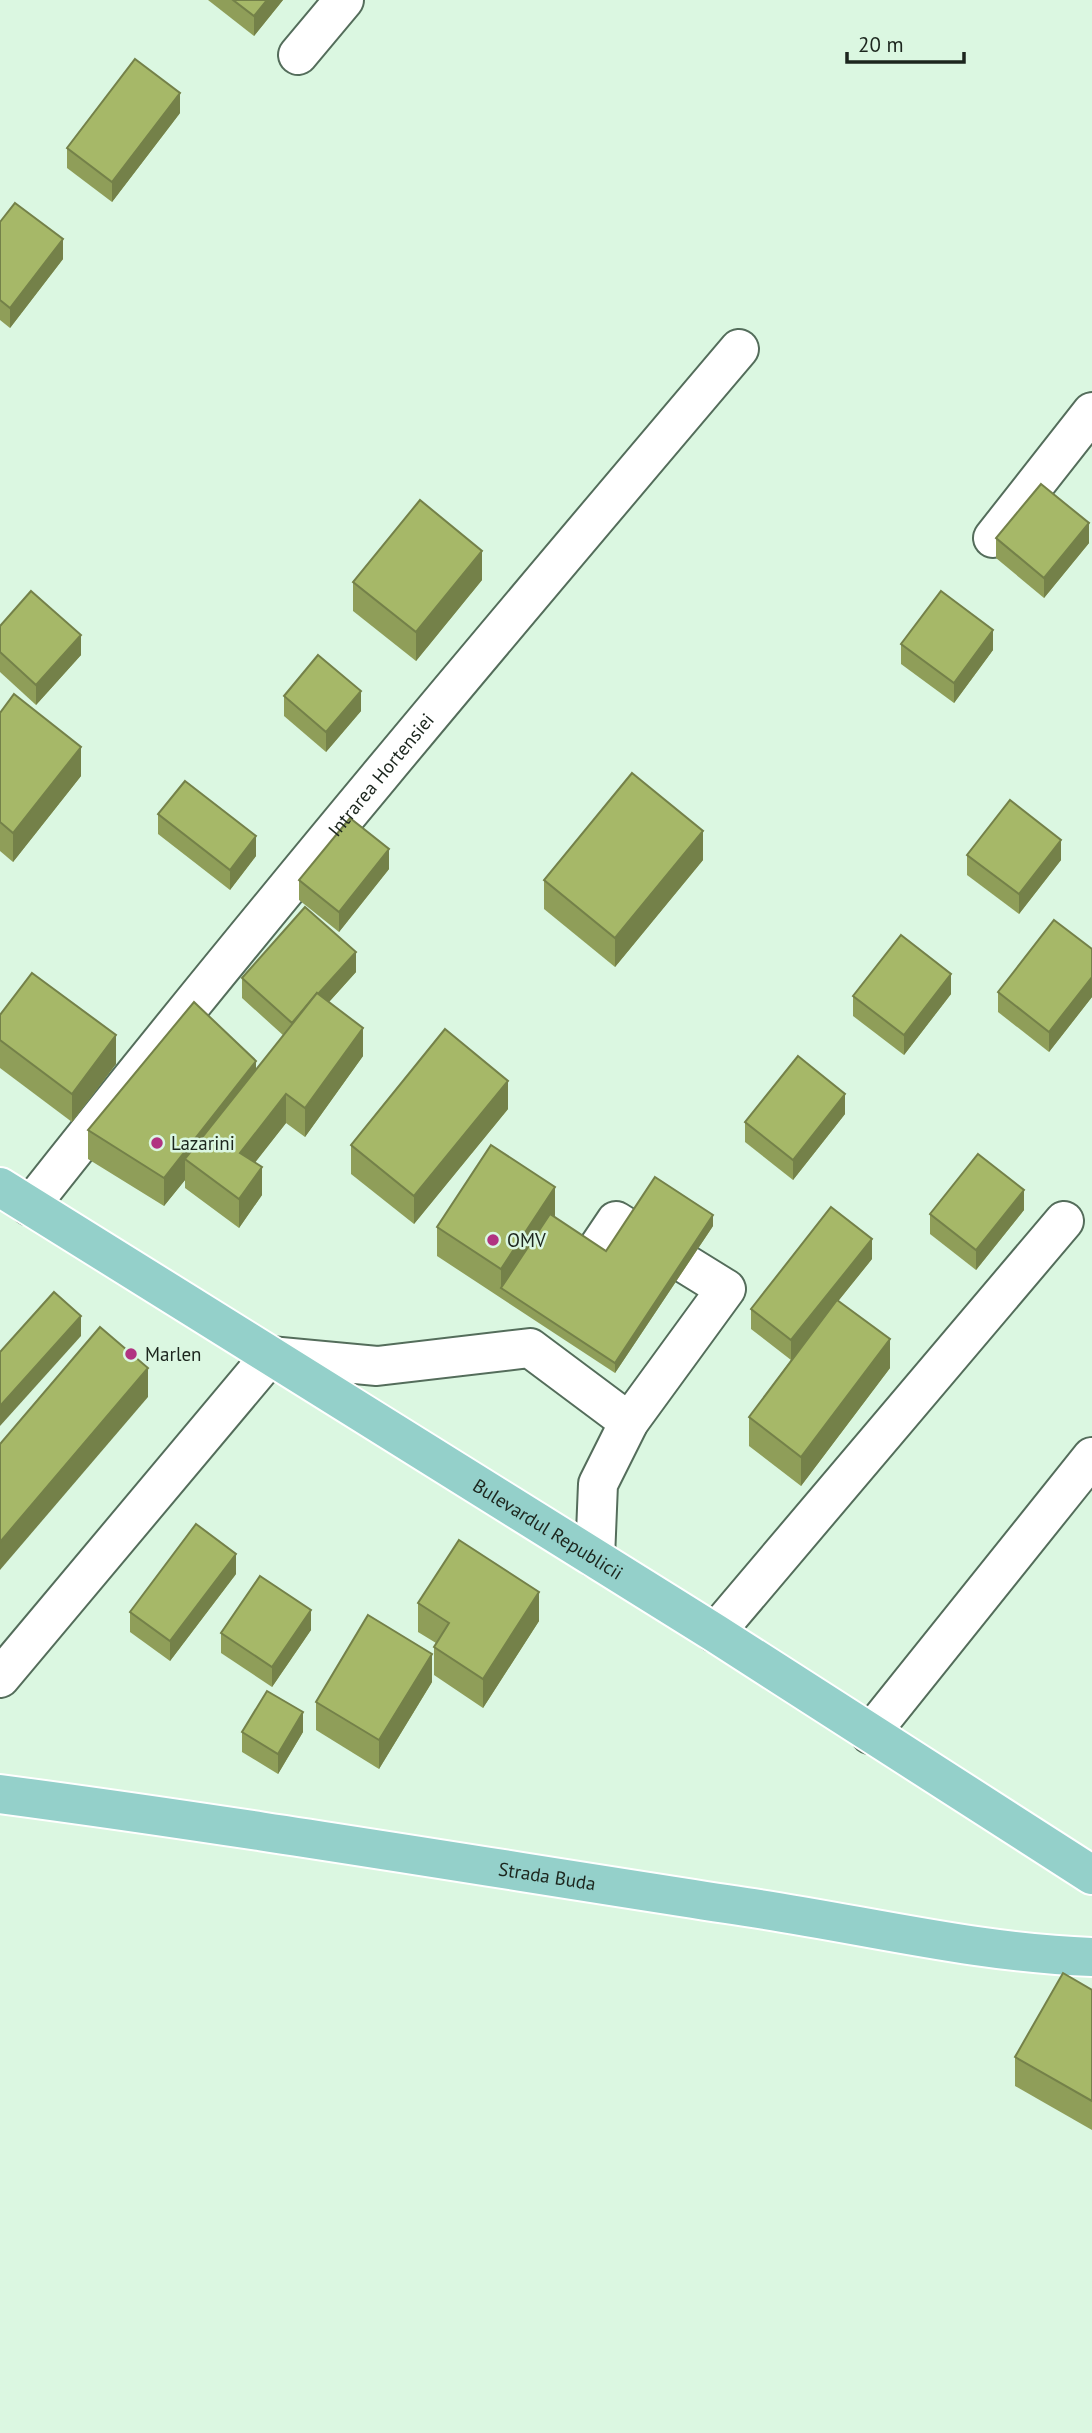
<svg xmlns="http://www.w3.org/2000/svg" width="1092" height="2433" viewBox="0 0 1092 2433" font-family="'PT Sans',sans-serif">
  <rect width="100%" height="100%" fill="#dbf7e1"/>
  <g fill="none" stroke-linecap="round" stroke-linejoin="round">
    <defs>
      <g id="minor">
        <polyline points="298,55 344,0"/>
        <polyline points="993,538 1092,412"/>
        <path id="s1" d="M30,1206C260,915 499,632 739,349"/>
        <polyline points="571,1288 616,1221 726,1289 629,1422 598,1484 595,1558"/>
        <polyline points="715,1633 1064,1221"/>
        <polyline points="0,1678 270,1356 377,1366 530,1348 629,1422"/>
        <polyline points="870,1734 1092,1457"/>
      </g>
      <g id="major">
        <path id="s2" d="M0,1187L715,1633L1092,1875"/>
        <path id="s3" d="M0,1794C249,1827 498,1869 746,1907C862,1924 975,1953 1092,1957"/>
      </g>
    </defs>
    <use href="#minor" stroke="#546d5b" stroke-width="42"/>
    <use href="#major" stroke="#fff" stroke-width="42"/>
    <use href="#minor" stroke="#fff" stroke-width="38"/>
    <use href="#major" stroke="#94d0ca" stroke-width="38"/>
  </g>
  <g fill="#8f9e59">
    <polygon points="208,0 283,0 254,36"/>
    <polygon points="180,113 112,202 67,168 67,148"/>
    <polygon points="0,222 63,259 10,328 0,320"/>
    <polygon points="996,538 1089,543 1044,598 996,558"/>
    <polygon points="482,580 416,661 353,611 353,582"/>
    <polygon points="0,626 81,655 36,705 0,672"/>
    <polygon points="901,644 993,650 954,703 901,664"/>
    <polygon points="284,696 361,711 326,752 284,716"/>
    <polygon points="0,713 81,776 13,862 0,851"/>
    <polygon points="158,814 256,856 230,890 158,834"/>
    <polygon points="967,855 1061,860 1019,914 967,875"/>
    <polygon points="703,860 615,967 544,909 544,880"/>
    <polygon points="389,869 339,932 299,900 299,880"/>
    <polygon points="1092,949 1092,997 1049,1052 998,1012 998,992"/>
    <polygon points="356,972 329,1002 363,1056 305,1137 286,1123 255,1162 262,1195 239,1228 185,1188 185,1180 164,1206 88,1159 88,1130 256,1070 284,1036 242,998 242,978"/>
    <polygon points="951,994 904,1055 853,1016 853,996"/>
    <polygon points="0,1015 116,1064 72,1122 0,1068"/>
    <polygon points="508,1109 414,1224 351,1174 351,1145"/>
    <polygon points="845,1114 793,1180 745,1142 745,1122"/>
    <polygon points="1024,1210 976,1270 930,1234 930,1214"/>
    <polygon points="555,1216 554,1217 606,1251 713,1226 615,1373 437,1256 437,1227"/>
    <polygon points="872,1259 838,1301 890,1368 801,1486 749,1446 749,1417 791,1360 751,1329 751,1309"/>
    <polygon points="236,1574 170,1661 130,1632 130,1612"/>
    <polygon points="418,1603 539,1621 483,1708 434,1675 434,1647 436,1643 418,1632"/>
    <polygon points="311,1630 272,1687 221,1653 221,1633"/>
    <polygon points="432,1682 379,1769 316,1730 316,1702"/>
    <polygon points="242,1732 303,1732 278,1774 242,1752"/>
    <polygon points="1092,1990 1092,2130 1015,2086 1015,2057"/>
  </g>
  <g fill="#748149">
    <polygon points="267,0 283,0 254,36 254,16"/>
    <polygon points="180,93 180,113 112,202 112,182"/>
    <polygon points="63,239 63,259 10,328 10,308"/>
    <polygon points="1089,523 1089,543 1044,598 1044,578"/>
    <polygon points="482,551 482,580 416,661 416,632"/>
    <polygon points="993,630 993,650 954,703 954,683"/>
    <polygon points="81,635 81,655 36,705 36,685"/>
    <polygon points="361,691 361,711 326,752 326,732"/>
    <polygon points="81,747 81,776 13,862 13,833"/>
    <polygon points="703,831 703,860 615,967 615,938"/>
    <polygon points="256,836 256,856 230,890 230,870"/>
    <polygon points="1061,840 1061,860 1019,914 1019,894"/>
    <polygon points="389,849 389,869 339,932 339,912"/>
    <polygon points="356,952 356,972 292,1043 292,1023"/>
    <polygon points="951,974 951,994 904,1055 904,1035"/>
    <polygon points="1092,977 1092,997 1049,1052 1049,1032"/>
    <polygon points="363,1028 363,1056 305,1137 305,1108"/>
    <polygon points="116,1035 116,1064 72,1122 72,1094"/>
    <polygon points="256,1061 256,1089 185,1159 185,1180 164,1206 164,1178"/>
    <polygon points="508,1081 508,1109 414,1224 414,1196"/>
    <polygon points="286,1094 286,1123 240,1182 240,1153"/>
    <polygon points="845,1094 845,1114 793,1180 793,1160"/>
    <polygon points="262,1167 262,1195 239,1228 239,1199"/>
    <polygon points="555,1187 555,1216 505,1291 501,1288 501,1269"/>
    <polygon points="1024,1190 1024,1210 976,1270 976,1250"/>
    <polygon points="713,1215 713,1226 615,1373 615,1363"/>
    <polygon points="872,1239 872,1259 791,1360 791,1340"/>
    <polygon points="81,1316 81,1336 0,1426 0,1406"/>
    <polygon points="890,1339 890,1368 801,1486 801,1457"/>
    <polygon points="148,1368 148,1397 0,1570 0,1542"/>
    <polygon points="236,1554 236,1574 170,1661 170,1641"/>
    <polygon points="539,1592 539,1621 483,1708 483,1679"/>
    <polygon points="311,1610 311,1630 272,1687 272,1667"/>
    <polygon points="432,1654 432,1682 379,1769 379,1740"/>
    <polygon points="303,1712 303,1732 278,1774 278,1754"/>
  </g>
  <g fill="#a6b868" stroke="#748149" stroke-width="2">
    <polygon points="233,0 267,0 254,16"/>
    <polygon points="135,59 180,93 112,182 67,148"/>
    <polygon points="15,203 63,239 10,308 0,300 0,222"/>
    <polygon points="1041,484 1089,523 1044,578 996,538"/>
    <polygon points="420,500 482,551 416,632 353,582"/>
    <polygon points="31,591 81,635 36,685 0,652 0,626"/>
    <polygon points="941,591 993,630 954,683 901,644"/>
    <polygon points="318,655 361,691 326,732 284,696"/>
    <polygon points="14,694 81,747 13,833 0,822 0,713"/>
    <polygon points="632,773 703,831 615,938 544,880"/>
    <polygon points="185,781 256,836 230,870 158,814"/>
    <polygon points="1010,800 1061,840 1019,894 967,855"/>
    <polygon points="350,818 389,849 339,912 299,880"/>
    <polygon points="305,907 356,952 318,994 317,993 292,1023 242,978"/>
    <polygon points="1054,920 1092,949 1092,977 1049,1032 998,992"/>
    <polygon points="901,935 951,974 904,1035 853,996"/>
    <polygon points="32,973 116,1035 72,1094 0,1040 0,1015"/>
    <polygon points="317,993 363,1028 305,1108 286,1094 240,1153 262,1167 239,1199 185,1159"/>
    <polygon points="194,1002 256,1061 164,1178 88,1130"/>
    <polygon points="445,1029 508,1081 414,1196 351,1145"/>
    <polygon points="798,1056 845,1094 793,1160 745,1122"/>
    <polygon points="491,1145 555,1187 501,1269 437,1227"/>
    <polygon points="978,1154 1024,1190 976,1250 930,1214"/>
    <polygon points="655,1177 713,1215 615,1363 501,1288 550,1214 606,1251"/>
    <polygon points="831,1207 872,1239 791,1340 751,1309"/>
    <polygon points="54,1292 81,1316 0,1406 0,1352"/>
    <polygon points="837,1300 890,1339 801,1457 749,1417"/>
    <polygon points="100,1327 148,1368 0,1542 0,1444"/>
    <polygon points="196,1524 236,1554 170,1641 130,1612"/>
    <polygon points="459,1540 539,1592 483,1679 434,1647 449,1623 418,1603"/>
    <polygon points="260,1576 311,1610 272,1667 221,1633"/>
    <polygon points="368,1615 432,1654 379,1740 316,1702"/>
    <polygon points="267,1691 303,1712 278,1754 242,1732"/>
    <polygon points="1063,1973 1092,1990 1092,2101 1015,2057"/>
  </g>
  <g fill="#b13381" stroke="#dbf7e1" stroke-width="2.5">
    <circle cx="157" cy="1143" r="7"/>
    <circle cx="493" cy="1240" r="7"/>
    <circle cx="131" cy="1354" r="7"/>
  </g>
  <g text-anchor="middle" stroke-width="5" stroke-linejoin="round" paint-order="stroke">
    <g font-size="19" fill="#1c261e" stroke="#dbf7e1">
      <text dy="7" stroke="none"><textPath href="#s1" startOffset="556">Intrarea Hortensiei</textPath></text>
      <text dy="7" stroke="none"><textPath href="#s2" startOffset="646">Bulevardul Republicii</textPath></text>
      <text dy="7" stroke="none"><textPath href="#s3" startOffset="553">Strada Buda</textPath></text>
    </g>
    <g font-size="19" fill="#1c261e" stroke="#dbf7e1" text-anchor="start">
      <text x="171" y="1150">Lazarini</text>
      <text x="507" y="1247">OMV</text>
      <text x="145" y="1361">Marlen</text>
    </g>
  </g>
  <path d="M847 52v10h117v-10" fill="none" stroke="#1c261e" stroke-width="3.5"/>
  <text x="858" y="52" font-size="21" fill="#1c261e" stroke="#dbf7e1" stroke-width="5" paint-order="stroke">20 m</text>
</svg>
